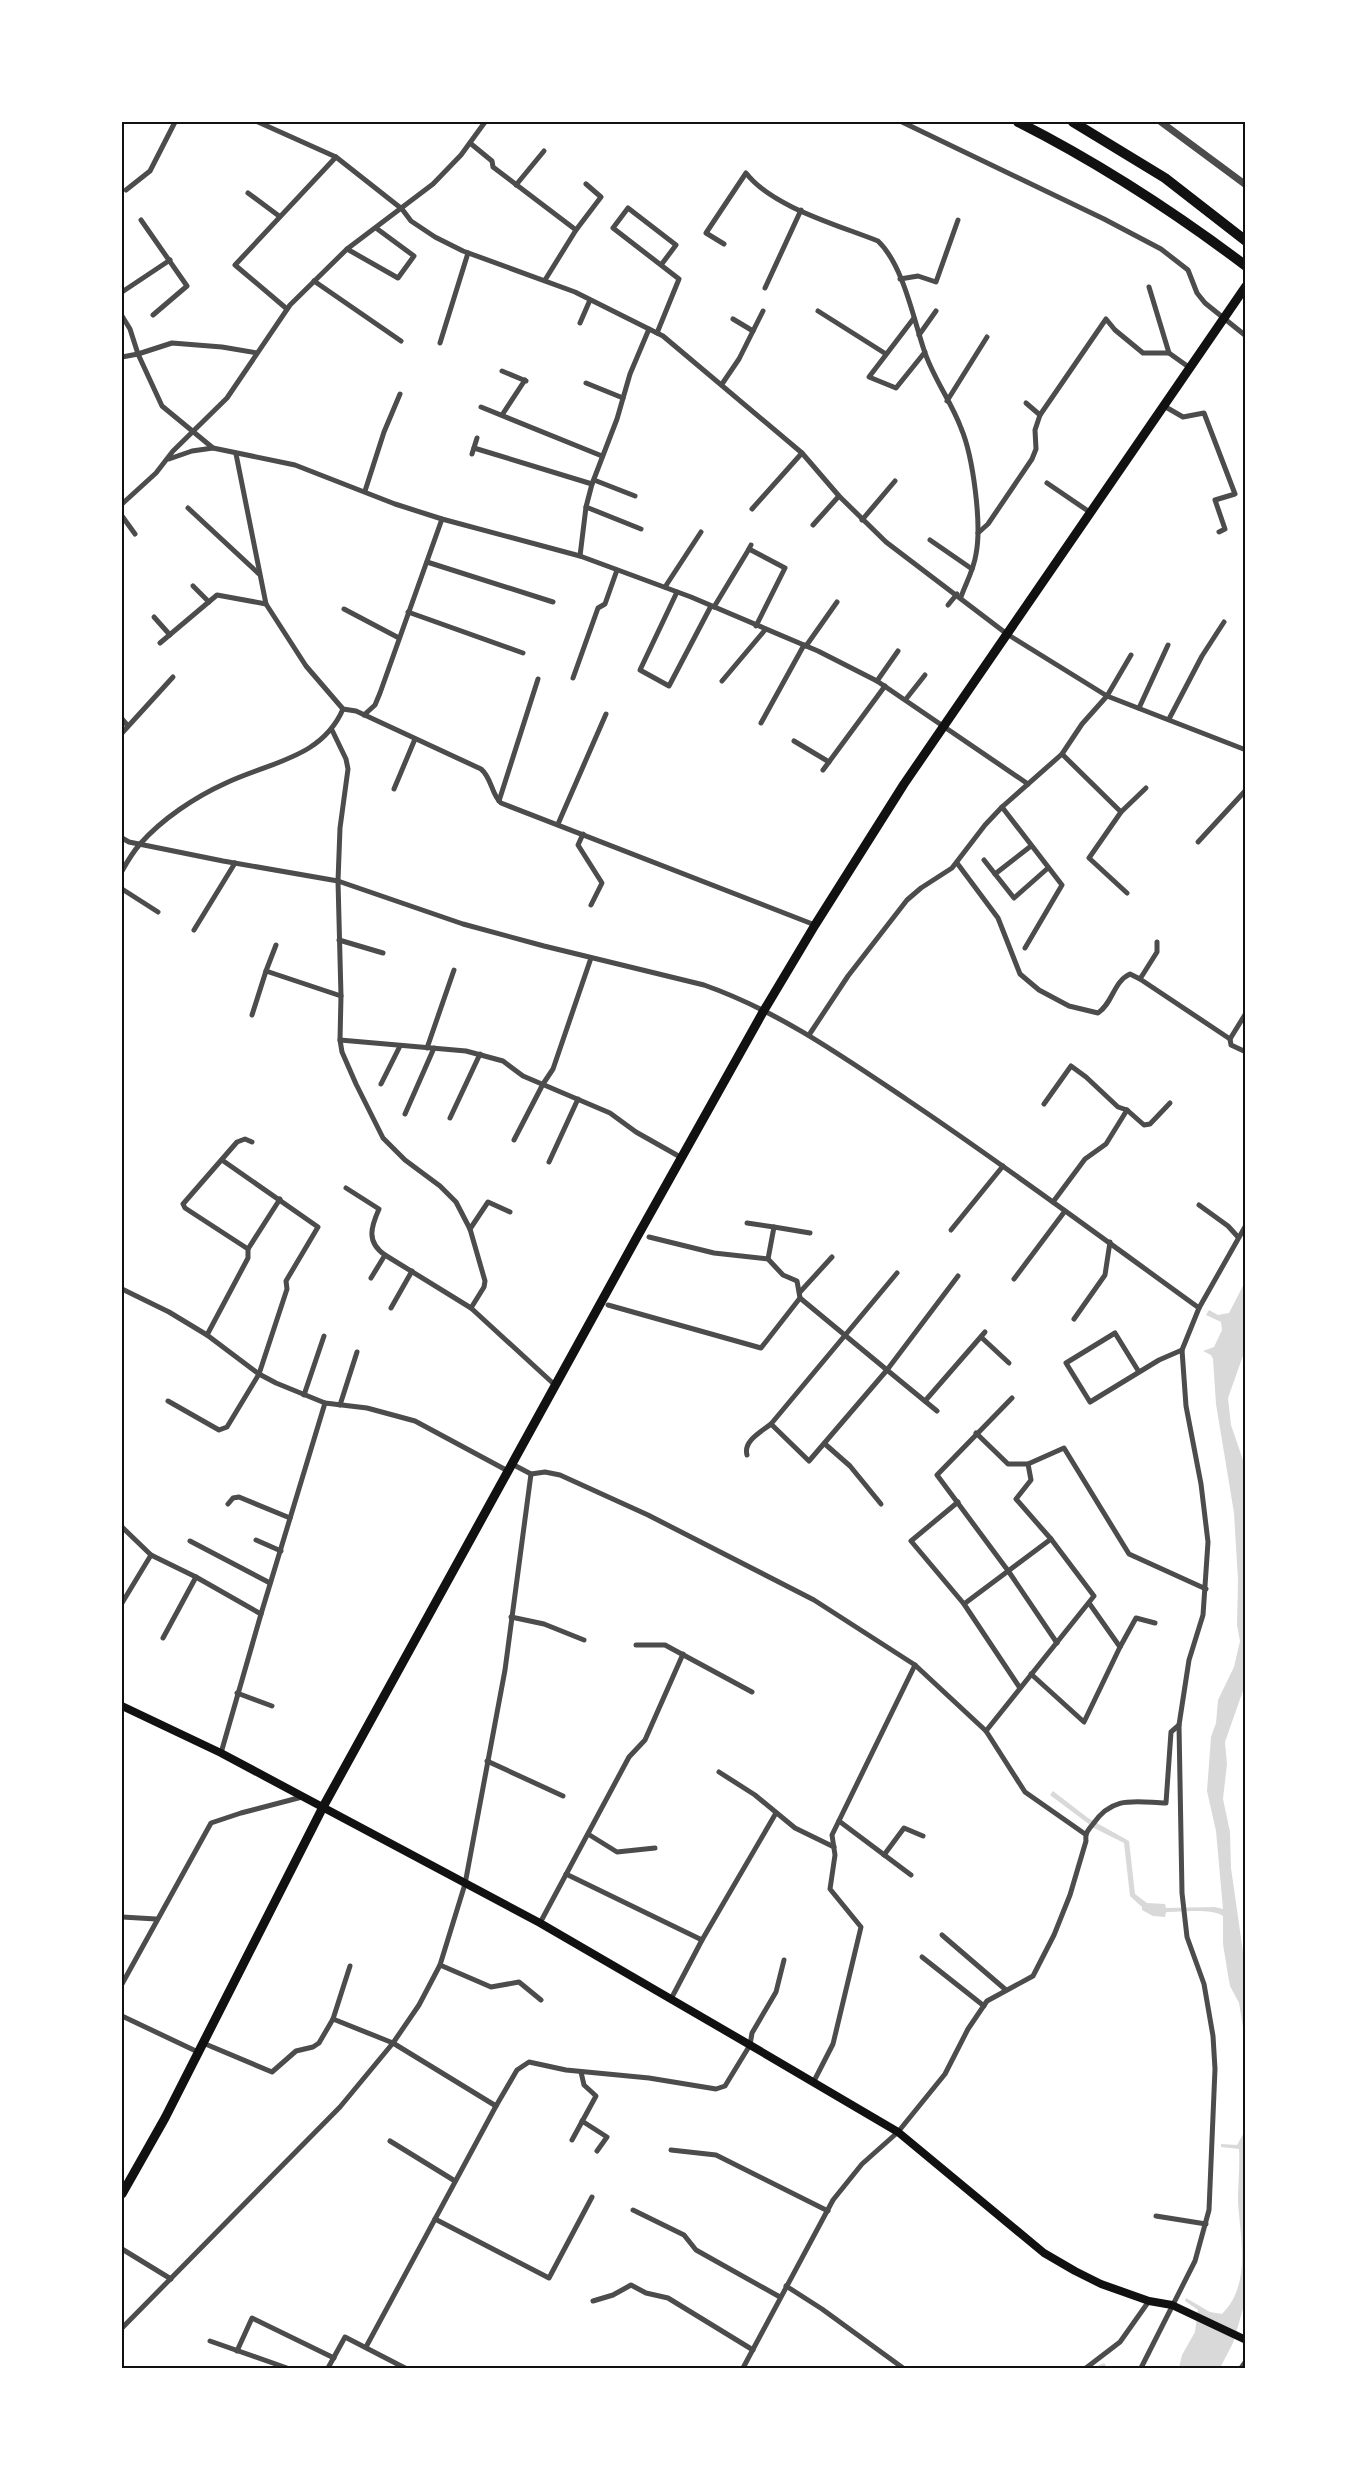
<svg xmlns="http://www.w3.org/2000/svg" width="1367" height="2490" viewBox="0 0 1367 2490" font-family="Signika,sans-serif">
  <rect width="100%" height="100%" fill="#fff"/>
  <g fill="#d9d9d9">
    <path d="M1245,1282V1350L1228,1398L1231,1425L1245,1466L1246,1682L1225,1742L1227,1764L1223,1799L1230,1832L1231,1868L1245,1966V2039L1239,2003L1230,1986L1228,1975L1223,1944V1916C1213,1908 1180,1912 1166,1912L1165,1917L1153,1916L1142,1910V1907L1130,1896L1124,1843L1094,1828L1050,1795L1053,1791L1088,1818L1129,1841L1135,1894L1147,1903L1165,1904L1166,1908L1215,1907L1223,1909L1216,1831L1207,1791L1211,1737L1216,1723L1218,1700L1234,1667L1240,1641L1237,1625L1238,1580L1234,1513L1216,1404L1213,1359L1211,1355L1203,1351L1214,1347L1222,1330L1221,1322L1206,1315L1209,1310L1218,1315L1229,1313Z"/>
    <path d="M1245,2131V2302L1233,2343L1220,2368H1179L1182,2355L1195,2332L1198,2310L1185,2301L1186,2298L1210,2312L1222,2314C1252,2284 1240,2238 1238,2201C1238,2184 1240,2167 1239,2149L1221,2147V2144L1237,2145Z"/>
  </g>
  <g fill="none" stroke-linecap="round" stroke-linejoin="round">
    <polyline stroke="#d9d9d9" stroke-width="3" points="1097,2368 1104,2365"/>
    <g stroke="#4c4c4c" stroke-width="5">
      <polyline points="258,122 336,157 402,209 411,221 435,237 463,251 575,292 663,336 802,453 839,496 886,542 1007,634 1107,696 1246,750"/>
      <polyline points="902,122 1104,219 1161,249 1188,270 1197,293 1205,303 1246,336"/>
      <polyline points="470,143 492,161 493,167 576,230 601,197 586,184"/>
      <polyline points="516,185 544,151"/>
      <polyline points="126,190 150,171 175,122"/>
      <polyline points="248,193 279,216"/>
      <polyline points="141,220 187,286 153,315"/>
      <path d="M724,244L706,233L746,173C772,207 838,225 878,241C903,265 913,317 924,350C933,378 951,401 961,428C973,456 982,524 976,554C974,569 966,583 961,597"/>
      <polyline points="347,249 398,278 414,256 376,228"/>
      <polyline points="900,279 918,276 936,282 958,220"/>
      <polyline points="545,280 576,230"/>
      <polyline points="314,281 401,341"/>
      <polyline points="1149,287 1169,353"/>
      <polyline points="765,288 801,210"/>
      <polyline points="122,292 170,260"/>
      <polyline points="287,309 235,265 336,157"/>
      <polyline points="818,311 886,354"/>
      <polyline points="122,316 130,329 138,354 172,343 222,347 257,353"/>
      <polyline points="914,318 869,377 896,388 925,352"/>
      <polyline points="733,319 753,331"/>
      <polyline points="580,323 590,300"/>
      <polyline points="657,333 679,279 613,228 628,208 676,245 661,265"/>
      <polyline points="919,335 936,311"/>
      <polyline points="440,343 468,253"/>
      <polyline points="122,357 138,354 162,406 213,448 295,465 395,504 442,519 580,556 691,597 818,651 877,681 1028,784"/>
      <polyline points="502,371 526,381"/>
      <polyline points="586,383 623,398"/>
      <polyline points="722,384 739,359 763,311"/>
      <polyline points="947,401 987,337"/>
      <polyline points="1026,403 1040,415 1106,319 1115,330 1143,353 1169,353 1190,368"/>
      <polyline points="1164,406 1183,417 1204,413 1235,494 1215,500 1225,529 1219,532"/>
      <polyline points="481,407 602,456"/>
      <polyline points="502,415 525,380"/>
      <polyline points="474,448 592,484"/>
      <path d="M236,454L266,604L306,666L343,709L356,711L481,769C492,778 491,794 501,803L815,925"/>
      <polyline points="472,454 477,438"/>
      <polyline points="169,459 192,451 213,448"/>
      <polyline points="594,480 635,496"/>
      <polyline points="1047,483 1091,513"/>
      <polyline points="365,491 384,432 400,394"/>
      <polyline points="122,504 156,473 173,451 227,398 290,305 347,249 433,184 461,155 485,122"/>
      <polyline points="586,507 641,529"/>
      <polyline points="188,508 259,574"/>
      <polyline points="752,509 802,453"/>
      <polyline points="122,516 135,534"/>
      <polyline points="862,520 895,481"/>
      <polyline points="813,525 839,496"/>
      <polyline points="978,533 988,524 1032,459 1036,449 1035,430 1040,415"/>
      <polyline points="930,540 972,569"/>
      <polyline points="751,545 749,549 785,568 756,626"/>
      <polyline points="580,556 586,507 592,484 617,419 630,374 649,329"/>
      <polyline points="427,562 553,602"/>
      <polyline points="193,586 209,602"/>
      <polyline points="665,587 701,532"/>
      <polyline points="677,592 640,670 669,686 711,606"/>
      <polyline points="948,605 957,594"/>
      <polyline points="714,607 749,549"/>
      <polyline points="344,609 399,638"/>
      <polyline points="408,612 523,653"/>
      <polyline points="154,617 170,635"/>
      <polyline points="160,643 217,595 266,604"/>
      <polyline points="806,646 837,602"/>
      <polyline points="573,678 598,608 605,604 617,570"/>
      <polyline points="722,681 765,630"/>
      <polyline points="877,681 898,651"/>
      <polyline points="906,699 925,675"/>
      <polyline points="1139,708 1168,645"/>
      <polyline points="364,715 375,705 380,693 442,519"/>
      <polyline points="122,719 128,726"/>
      <polyline points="1169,719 1202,656 1224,622"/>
      <polyline points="761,723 804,645"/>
      <polyline points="332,730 346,759 348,769 340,828 338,881 341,996 340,1040 342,1052 356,1084 383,1138 405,1160 440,1186 456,1202 470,1229 485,1281 484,1287 471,1308"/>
      <polyline points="122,733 173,677"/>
      <polyline points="794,741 829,762"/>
      <polyline points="1062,754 1121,812 1089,858 1127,893"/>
      <polyline points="823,770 885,686"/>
      <polyline points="394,789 415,739"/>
      <polyline points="499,801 538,679"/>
      <polyline points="1002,807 1062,885 1025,948"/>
      <polyline points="1121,812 1146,788"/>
      <polyline points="558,824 606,714"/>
      <polyline points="583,834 578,845 602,883 591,905"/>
      <path d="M122,838L129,842L223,861L338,881L463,924L544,946L704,985C778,1011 842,1056 906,1099C1006,1166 1102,1238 1199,1308"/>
      <polyline points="1198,842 1246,790"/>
      <polyline points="984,860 1014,898 1048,868"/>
      <path d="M957,863L998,918L1020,974L1039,990L1069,1006L1098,1013C1113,1003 1113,982 1130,974L1140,979"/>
      <path d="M122,871C127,862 133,852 140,844C162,819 195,797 226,783C270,762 322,758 343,709"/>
      <polyline points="995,874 1031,846"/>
      <polyline points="122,889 158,912"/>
      <polyline points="194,930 235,863"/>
      <polyline points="339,940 383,953"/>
      <polyline points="1157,942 1157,952 1140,979 1230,1039 1246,1013"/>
      <polyline points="266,971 276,945"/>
      <polyline points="252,1015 266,971 341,996"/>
      <polyline points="809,1035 848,976 907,900 921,888 952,868 985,825 1002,807 1062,754 1082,724 1107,696 1131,655"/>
      <polyline points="1230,1039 1231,1045 1246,1052"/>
      <polyline points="340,1040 466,1051 503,1061 523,1076 610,1113 636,1132 682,1158"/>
      <polyline points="427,1048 454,970"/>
      <polyline points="381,1084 400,1046"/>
      <polyline points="1044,1104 1071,1066 1086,1077 1118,1107 1127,1110 1144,1125 1150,1124 1170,1103"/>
      <polyline points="405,1114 434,1048"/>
      <polyline points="450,1118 480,1054"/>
      <polyline points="514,1140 543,1084 553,1069 591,958"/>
      <polyline points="549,1162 578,1099"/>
      <path d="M346,1188L379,1209C371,1227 366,1242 385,1255L371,1278"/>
      <polyline points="1053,1202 1085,1159 1106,1144 1127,1110"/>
      <polyline points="1199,1205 1228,1226 1238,1237"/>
      <polyline points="747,1223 774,1227 768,1259"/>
      <polyline points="774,1227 810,1233"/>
      <polyline points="470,1229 488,1202 510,1212"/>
      <polyline points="951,1230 1003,1166"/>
      <polyline points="649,1237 714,1253 768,1259 783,1275 797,1281 800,1298"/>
      <polyline points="248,1249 280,1199"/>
      <polyline points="385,1255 471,1308 556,1386"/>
      <polyline points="897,1273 771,1424 809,1461 887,1370 937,1411"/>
      <polyline points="1014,1279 1065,1211"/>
      <polyline points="122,1289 169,1312 207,1335 259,1374 276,1383 325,1403 367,1408 415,1421 508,1471"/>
      <polyline points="800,1292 832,1257"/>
      <polyline points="608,1305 761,1348 800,1298 887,1370 958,1276"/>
      <polyline points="391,1308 412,1271"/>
      <polyline points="1074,1319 1105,1275 1110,1242"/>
      <polyline points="207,1335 248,1258 248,1249 185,1208 183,1204 237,1142 245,1139 252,1142"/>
      <polyline points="981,1337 1009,1363"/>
      <polyline points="1139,1372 1115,1333 1066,1363 1090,1402 1159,1360 1182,1350"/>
      <polyline points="304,1395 324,1336"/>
      <polyline points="1012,1398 937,1475 1009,1572 1057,1643"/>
      <polyline points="168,1401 219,1430 227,1427 259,1374 287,1289 286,1281 318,1227 222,1160"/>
      <polyline points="925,1401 985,1332"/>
      <polyline points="340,1405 357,1352"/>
      <polyline points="976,1433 1008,1464 1028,1464 1064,1448 1129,1554 1206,1589"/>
      <polyline points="825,1444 850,1466 881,1504"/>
      <path d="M747,1455C743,1441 761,1432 771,1424"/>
      <polyline points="512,1464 531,1474 545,1472 560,1475 648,1515 814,1600 915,1665 986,1731 1025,1792 1085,1834"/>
      <polyline points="958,1502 911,1541 964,1604 1020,1688"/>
      <polyline points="228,1504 233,1498 239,1497 290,1518"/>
      <polyline points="122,1527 151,1555 196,1577 261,1614"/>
      <polyline points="256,1540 281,1551"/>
      <polyline points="190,1541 270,1583"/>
      <polyline points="122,1603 151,1555"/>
      <polyline points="1089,1603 1120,1647"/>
      <polyline points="964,1604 1051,1539"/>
      <polyline points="511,1617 544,1624 584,1640"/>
      <polyline points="163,1638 196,1577"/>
      <polyline points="636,1645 665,1645 752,1692"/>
      <polyline points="1031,1674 1084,1722 1120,1647 1136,1618 1155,1623"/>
      <polyline points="237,1693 272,1706"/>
      <polyline points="986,1731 1094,1596 1051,1539 1016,1499 1031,1480 1028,1464"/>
      <polyline points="221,1753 261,1614 325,1403"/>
      <polyline points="487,1761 563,1796"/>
      <polyline points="719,1772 755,1795 795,1828 834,1847"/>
      <polyline points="839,1821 911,1875"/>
      <polyline points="588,1834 617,1852 655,1848"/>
      <polyline points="884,1855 904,1828 923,1836"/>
      <polyline points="566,1874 702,1940"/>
      <polyline points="122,1917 156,1919"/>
      <polyline points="540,1923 629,1757 645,1740 683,1654"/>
      <polyline points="942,1935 1006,1990"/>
      <polyline points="922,1957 984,2006"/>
      <polyline points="440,1965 491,1987 519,1982 541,2000"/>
      <polyline points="122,1984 211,1823 241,1813 302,1797"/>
      <polyline points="671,1999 702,1940 776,1813"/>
      <polyline points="122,2016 198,2052"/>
      <polyline points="333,2019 393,2043 496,2106"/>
      <polyline points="203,2043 272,2072 296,2051 313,2047 319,2043 333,2019 350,1966"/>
      <polyline points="813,2083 833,2044 861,1927 830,1889 835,1855 832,1835 915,1665"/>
      <polyline points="582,2121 607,2137 597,2151"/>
      <polyline points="572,2140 596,2096 584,2085 581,2072"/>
      <polyline points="390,2141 455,2181"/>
      <polyline points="671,2150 716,2155 828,2211"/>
      <polyline points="633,2210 684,2235 696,2250 780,2297"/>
      <polyline points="1156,2216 1206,2224"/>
      <polyline points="435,2219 549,2278 592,2197"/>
      <polyline points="122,2249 171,2279"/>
      <polyline points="786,2286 822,2309 903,2368"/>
      <polyline points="593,2301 613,2295 631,2285 646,2293 668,2298 753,2350"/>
      <polyline points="122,2328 340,2107 393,2043 419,2005 440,1965 465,1884 505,1670 531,1474"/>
      <polyline points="210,2341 287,2368"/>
      <polyline points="366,2347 496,2106 517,2070 529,2062 566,2070 649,2078 716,2089 725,2086 750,2045 752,2033 776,1992 784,1960"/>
      <polyline points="237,2351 252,2318 334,2358"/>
      <polyline points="328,2368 345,2337 405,2368"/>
      <path d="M743,2368L833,2200L862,2164L898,2132L945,2074L968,2029L987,2001L1033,1976L1054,1935L1070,1895L1086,1841C1085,1833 1088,1830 1093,1824C1113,1795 1135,1802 1166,1803L1171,1732L1179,1725"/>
      <polyline points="1086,2368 1120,2342 1149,2301"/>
      <polyline points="1141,2368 1195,2261 1209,2210 1215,2069 1213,2036 1204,1984 1187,1937 1182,1893 1179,1725 1189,1660 1203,1615 1208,1542 1201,1484 1186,1406 1182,1350 1199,1308 1246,1225"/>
      <polyline points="1241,2368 1246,2361"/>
    </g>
    <polyline stroke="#4c4c4c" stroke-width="7" points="1161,122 1246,185"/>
    <polyline stroke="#111" stroke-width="8" points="122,1706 221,1753 540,1923 750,2045 898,2132 1044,2253 1075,2271 1101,2284 1149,2301 1172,2305 1246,2340"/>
    <polyline stroke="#111" stroke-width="9" points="122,2194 165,2118 323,1807 637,1237 763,1012 815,925 904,784 1246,286"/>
    <g stroke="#111" stroke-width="10">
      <path d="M1018,122C1099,163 1173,211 1246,266"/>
      <polyline points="1073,122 1165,178 1246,241"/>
    </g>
  </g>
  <rect width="1367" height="2490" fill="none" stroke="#ffffff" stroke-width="246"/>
  <rect x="123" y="123" width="1121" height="2244" fill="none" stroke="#111" stroke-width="2"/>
</svg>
